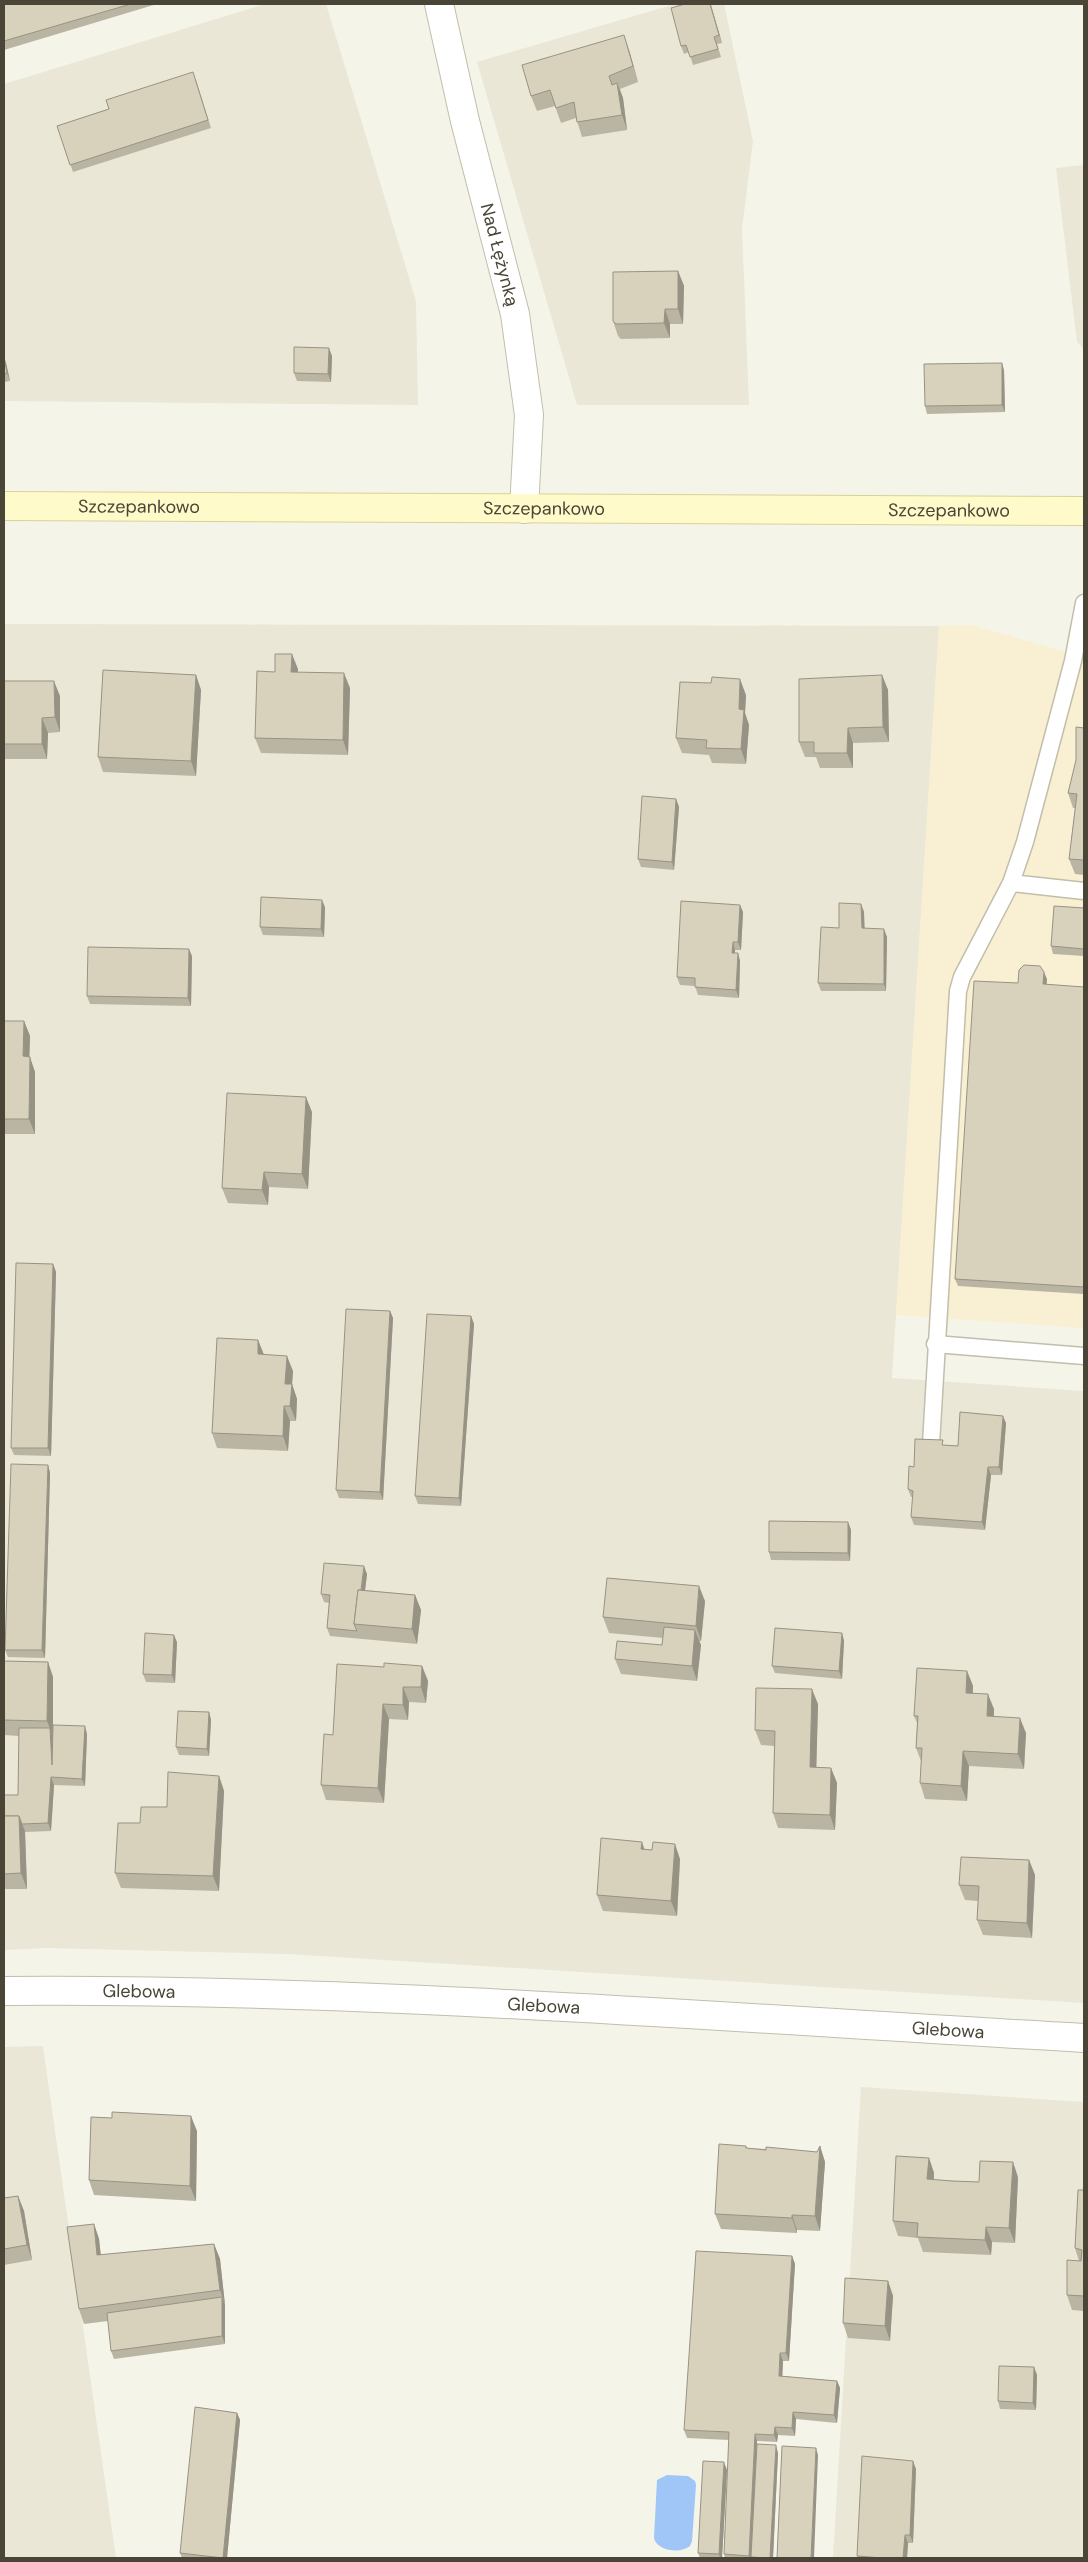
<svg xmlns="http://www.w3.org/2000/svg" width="1088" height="2562" viewBox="0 0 1088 2562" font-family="'DM Sans',sans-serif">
  <rect width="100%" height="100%" fill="#f5f4e9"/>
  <g fill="#eae7d6">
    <polygon points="265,4 326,4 416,301 418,405 4,401 4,84"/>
    <polygon points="675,4 724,4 753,141 742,229 749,405 577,405 477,62"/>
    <polygon points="1084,165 1084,349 1077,342 1056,168"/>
    <polygon points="4,624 939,626 892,1378 1084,1391 1084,2003 288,1954 47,1948 4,1950"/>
    <polygon points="43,2046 116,2558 4,2558 4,2047"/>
    <polygon points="861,2087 1084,2102 1084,2558 833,2558"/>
  </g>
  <polygon fill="#f9efd2" points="971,625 1084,657 1084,1328 896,1315 939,626"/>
  <path fill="#a0c6f7" d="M667,2475L688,2476L695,2481L696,2485L692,2541L690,2546C680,2554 657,2551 654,2538L657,2480Z"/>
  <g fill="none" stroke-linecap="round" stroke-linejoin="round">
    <defs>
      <g id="lane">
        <polyline points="1011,883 1084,891"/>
        <polyline points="935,1344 1084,1356"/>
        <polyline points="931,1444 958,991 962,977 1011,883 1025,842 1073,661 1084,603"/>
      </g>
      <g id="street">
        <path id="s1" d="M439,4L465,121L515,314L529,415L524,509"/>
        <path id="s2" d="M4,1991C364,1988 725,2018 1084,2038"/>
      </g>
      <g id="secondary">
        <path id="s3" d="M4,506L1084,511"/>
      </g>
    </defs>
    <use href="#lane" stroke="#c2beaa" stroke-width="19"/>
    <use href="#street" stroke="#c2beaa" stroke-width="30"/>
    <use href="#secondary" stroke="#d9d295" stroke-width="30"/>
    <use href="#lane" stroke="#fff" stroke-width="16"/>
    <use href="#street" stroke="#fff" stroke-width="28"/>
    <use href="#secondary" stroke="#fffac9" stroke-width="28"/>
  </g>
  <g fill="#bab5a3">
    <polygon points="4,4 157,4 4,50"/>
    <polygon points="710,4 722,43 717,44 721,57 693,65 689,52 684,54 681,46"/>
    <polygon points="629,50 638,82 620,89 623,98 627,130 582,137 576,118 561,123 555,106 537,111 531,96"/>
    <polygon points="196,80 211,128 73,172 57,126"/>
    <polygon points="678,271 684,286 683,324 670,324 670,338 621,339 618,336 613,321"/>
    <polygon points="332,356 331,382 297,381 294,373"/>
    <polygon points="4,357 6,363 10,381 4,382"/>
    <polygon points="1004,370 1005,412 927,414 925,406"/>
    <polygon points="298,669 297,672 350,688 348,755 261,753 255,738 275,672"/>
    <polygon points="196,675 201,690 196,776 103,772 98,757"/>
    <polygon points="882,675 888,690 889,742 853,743 853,768 820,768 816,757 805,757 799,742"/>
    <polygon points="4,681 60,696 60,732 48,733 47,759 4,759"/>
    <polygon points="746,695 745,713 749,725 746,764 712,763 709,755 682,753 676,738"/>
    <polygon points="1084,728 1084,875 1075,874 1069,859 1075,808 1073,808 1068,793"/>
    <polygon points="676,799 679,807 674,870 641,867 638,859"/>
    <polygon points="861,904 864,912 864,928 887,937 886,991 821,991 818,983 839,928"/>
    <polygon points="740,905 743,912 741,950 735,950 735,953 738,953 740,961 739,998 698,995 695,986 680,985 677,977"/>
    <polygon points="325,907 324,937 263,935 260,927"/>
    <polygon points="1084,908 1084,956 1053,954 1051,946"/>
    <polygon points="192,956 191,1006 90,1004 87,996"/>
    <polygon points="1047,979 1046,985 1084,987 1084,1294 958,1286 955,1279 1018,983"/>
    <polygon points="4,1021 24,1021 30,1036 29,1057 35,1072 35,1134 4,1134"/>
    <polygon points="312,1112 308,1189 269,1187 268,1205 228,1203 222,1188"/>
    <polygon points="53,1264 56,1272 51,1456 14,1455 11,1448"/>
    <polygon points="390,1311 393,1318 383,1500 339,1498 336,1490"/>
    <polygon points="471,1316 474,1324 461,1506 418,1504 415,1496"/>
    <polygon points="258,1340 264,1355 293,1371 292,1384 297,1399 296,1421 290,1421 288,1451 217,1448 212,1433"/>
    <polygon points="1006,1423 1002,1475 991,1475 985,1530 914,1525 911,1517 913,1497 911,1497 908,1489 914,1467 944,1445 958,1446"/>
    <polygon points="48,1465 50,1473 45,1658 8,1657 5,1650"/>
    <polygon points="848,1522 851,1530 850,1561 771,1560 769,1552"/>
    <polygon points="367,1574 365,1590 415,1595 421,1610 417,1644 330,1636 327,1628 329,1603 324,1602 321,1594"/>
    <polygon points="705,1601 701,1641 699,1641 701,1645 697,1681 621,1674 615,1659 662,1645 663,1638 609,1633 603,1617"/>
    <polygon points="842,1633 844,1641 842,1679 775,1673 772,1666"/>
    <polygon points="177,1642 175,1683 146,1682 143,1674"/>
    <polygon points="4,1661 48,1662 53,1677 53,1738 87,1734 85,1786 54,1785 51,1831 25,1832 27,1889 4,1889 4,1795 18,1795 19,1736 4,1735"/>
    <polygon points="422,1666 428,1681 426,1703 409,1702 408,1720 389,1719 384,1803 326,1800 321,1785 333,1735 384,1667"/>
    <polygon points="967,1671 973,1686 973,1693 994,1709 994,1717 1026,1733 1024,1769 969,1766 967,1801 925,1799 920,1783 921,1761 916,1748 917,1723 914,1716"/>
    <polygon points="818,1704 816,1767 831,1768 837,1783 835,1830 778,1828 773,1813 774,1746 761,1745 755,1730"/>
    <polygon points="209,1712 211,1720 209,1756 179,1755 176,1747"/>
    <polygon points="219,1776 224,1791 219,1891 121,1888 115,1873 140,1823 167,1807"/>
    <polygon points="645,1849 652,1850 680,1859 677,1916 603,1911 597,1895"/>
    <polygon points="1029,1860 1035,1875 1032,1938 983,1935 977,1920 978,1901 965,1900 959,1885"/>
    <polygon points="197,2131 196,2201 94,2195 89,2180"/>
    <polygon points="746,2146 747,2148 817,2152 820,2146 825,2162 820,2231 797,2230 797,2233 721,2229 715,2214"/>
    <polygon points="929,2158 934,2173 934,2180 979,2182 1018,2177 1015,2243 992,2242 991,2255 923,2252 918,2238 898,2236 893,2221"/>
    <polygon points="1084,2190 1084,2311 1072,2310 1067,2295 1079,2261 1075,2248"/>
    <polygon points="18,2196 24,2211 32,2260 4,2265 4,2198"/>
    <polygon points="94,2224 99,2239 101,2255 214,2244 220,2259 225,2305 225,2344 114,2359 111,2351 108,2321 84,2324 79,2309"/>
    <polygon points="792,2256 795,2264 789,2361 783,2361 782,2376 837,2381 840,2388 837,2423 796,2419 795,2436 778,2435 777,2442 757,2441 757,2444 778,2453 773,2558 725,2558 724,2554 729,2440 687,2438 684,2430"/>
    <polygon points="888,2281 893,2296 890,2341 848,2338 843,2323"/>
    <polygon points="1034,2367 1037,2375 1036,2410 1000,2409 998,2401"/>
    <polygon points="237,2413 240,2420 227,2558 182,2558 180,2553"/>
    <polygon points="916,2469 913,2543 908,2543 907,2558 858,2558 857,2556"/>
    <polygon points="727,2470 722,2558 700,2558 698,2553"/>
  </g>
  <g fill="#979384">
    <polygon points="710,4 711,5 722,43 719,35"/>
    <polygon points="624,35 629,50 638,82 633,66"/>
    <polygon points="617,83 623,98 627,130 622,115"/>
    <polygon points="678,271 684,286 683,324 678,309"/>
    <polygon points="665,309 670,324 670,338 664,323"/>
    <polygon points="329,348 332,356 331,382 328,374"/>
    <polygon points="4,357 6,363 10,381 7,373"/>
    <polygon points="1002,363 1004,370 1005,412 1002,405"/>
    <polygon points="292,654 298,669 297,687 291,672"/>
    <polygon points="344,673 350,688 348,755 343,740"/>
    <polygon points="196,675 201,690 196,776 191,761"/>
    <polygon points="882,675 888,690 889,742 883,727"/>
    <polygon points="740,679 746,695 745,713 749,725 746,764 741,749 739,709"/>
    <polygon points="54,681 60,696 60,732 55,717"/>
    <polygon points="42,718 48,733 47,759 42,744"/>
    <polygon points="848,728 853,743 853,768 847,753"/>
    <polygon points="676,799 679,807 674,870 672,862"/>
    <polygon points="322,900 325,907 324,937 321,929"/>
    <polygon points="861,904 864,912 865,936 862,928"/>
    <polygon points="740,905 743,912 741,950 738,942"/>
    <polygon points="884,929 887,937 886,991 884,984"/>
    <polygon points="733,942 735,950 735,960 732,953"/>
    <polygon points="189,949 192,956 191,1006 188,998"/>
    <polygon points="738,953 740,961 739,998 736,990"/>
    <polygon points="1044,972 1047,979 1046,992 1043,984"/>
    <polygon points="24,1021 30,1036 29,1072 23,1056"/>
    <polygon points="30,1057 35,1072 35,1134 29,1119"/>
    <polygon points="306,1097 312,1112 308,1189 302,1174"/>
    <polygon points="264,1172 269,1187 268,1205 262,1190"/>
    <polygon points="53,1264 56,1272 51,1456 48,1448"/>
    <polygon points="390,1311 393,1318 383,1500 380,1492"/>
    <polygon points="471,1316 474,1324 461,1506 459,1498"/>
    <polygon points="258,1340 264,1355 258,1354"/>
    <polygon points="287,1356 293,1371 291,1399 285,1384"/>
    <polygon points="292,1384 297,1399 296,1421 290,1406"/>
    <polygon points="284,1406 290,1421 288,1451 283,1436"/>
    <polygon points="1003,1416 1006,1423 1002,1475 999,1467"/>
    <polygon points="48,1465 50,1473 45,1658 42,1650"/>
    <polygon points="988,1467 991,1475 985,1530 982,1522"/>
    <polygon points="848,1522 851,1530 850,1561 848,1553"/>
    <polygon points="364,1566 367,1574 361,1624 358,1624"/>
    <polygon points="699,1586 705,1601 701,1641 696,1626"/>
    <polygon points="415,1595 421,1610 417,1644 412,1629"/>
    <polygon points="695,1630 701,1645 697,1681 692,1666"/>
    <polygon points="842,1633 844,1641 842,1679 839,1671"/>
    <polygon points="174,1635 177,1642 175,1683 172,1675"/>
    <polygon points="48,1662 53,1677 53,1736 47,1721"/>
    <polygon points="422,1666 428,1681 426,1703 421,1687"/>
    <polygon points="967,1671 973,1686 972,1708 966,1693"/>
    <polygon points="403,1687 409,1702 408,1720 403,1705"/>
    <polygon points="812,1689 818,1704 816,1782 810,1767"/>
    <polygon points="988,1694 994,1709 993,1731 987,1716"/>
    <polygon points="383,1704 389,1719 384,1803 378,1788"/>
    <polygon points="209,1712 211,1720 209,1756 207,1749"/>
    <polygon points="1020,1718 1026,1733 1024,1769 1018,1754"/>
    <polygon points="85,1726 87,1734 85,1786 82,1779"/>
    <polygon points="50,1728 53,1736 52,1765"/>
    <polygon points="963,1751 969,1766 967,1801 961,1786"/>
    <polygon points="831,1768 837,1783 835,1830 830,1815"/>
    <polygon points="219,1776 224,1791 219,1891 213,1876"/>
    <polygon points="51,1777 54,1785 51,1831 48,1823"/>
    <polygon points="19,1816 25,1831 27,1889 21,1873"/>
    <polygon points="642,1842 647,1857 641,1849"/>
    <polygon points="675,1844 680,1859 677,1916 671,1901"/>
    <polygon points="1029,1860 1035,1875 1032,1938 1027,1923"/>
    <polygon points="191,2116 197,2131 196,2201 190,2186"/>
    <polygon points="820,2146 825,2162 820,2231 815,2216"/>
    <polygon points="929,2158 934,2173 933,2194 927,2179"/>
    <polygon points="1013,2162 1018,2177 1015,2243 1009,2228"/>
    <polygon points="18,2196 24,2211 32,2260 27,2245"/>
    <polygon points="792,2215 797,2230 797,2233 792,2218"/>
    <polygon points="94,2224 99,2239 102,2270 97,2255"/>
    <polygon points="986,2227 992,2242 991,2255 985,2240"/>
    <polygon points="214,2244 220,2259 225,2305 220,2290"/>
    <polygon points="792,2256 795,2264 789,2361 786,2353"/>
    <polygon points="888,2281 893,2296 890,2341 885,2326"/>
    <polygon points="222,2297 225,2305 225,2344 222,2336"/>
    <polygon points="780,2353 783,2361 782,2384 779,2376"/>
    <polygon points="1034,2367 1037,2375 1036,2410 1033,2403"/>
    <polygon points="837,2381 840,2388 837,2423 834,2415"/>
    <polygon points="793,2412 796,2419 795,2436 792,2428"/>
    <polygon points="237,2413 240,2420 227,2558 223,2558"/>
    <polygon points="775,2427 778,2435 777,2442 774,2435"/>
    <polygon points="755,2434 757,2441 752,2558 750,2558 749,2556"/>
    <polygon points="776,2445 778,2453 773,2558 770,2558"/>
    <polygon points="816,2448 818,2455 814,2558 811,2558"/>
    <polygon points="913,2461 916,2469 913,2543 910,2535"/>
    <polygon points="724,2462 727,2470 722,2558 720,2558 719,2554"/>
    <polygon points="905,2535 908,2543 907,2558 903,2558"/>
  </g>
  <g fill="#d8d2bd" stroke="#979384">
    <polygon points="4,4 131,4 4,41"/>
    <polygon points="685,4 710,4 719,35 714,37 718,49 690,57 686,45 681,46 671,8"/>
    <polygon points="624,35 633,66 609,76 612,85 617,83 622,115 577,122 574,102 556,108 550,90 531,96 522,65"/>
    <polygon points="193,72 208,120 70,165 57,126 109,109 106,100"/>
    <polygon points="678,271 678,309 665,309 664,323 616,324 613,321 613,272"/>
    <polygon points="294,347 329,348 328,374 294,373"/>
    <polygon points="4,358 7,373 4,374"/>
    <polygon points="1002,363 1002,405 925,406 924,364"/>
    <polygon points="275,654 292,654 291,672 344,673 343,740 255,738 257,671 275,672"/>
    <polygon points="103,670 196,675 191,761 98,757"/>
    <polygon points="882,675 883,727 848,728 847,753 814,753 814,742 799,742 799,679"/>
    <polygon points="712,677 740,679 739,709 744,710 741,749 706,748 707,740 676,738 680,682 711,683"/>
    <polygon points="4,681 54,681 55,717 42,718 42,744 4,744"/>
    <polygon points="1076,727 1084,728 1084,860 1069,859 1077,794 1068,793 1076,760"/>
    <polygon points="642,796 676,799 672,862 638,859"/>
    <polygon points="261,897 322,900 321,929 260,927"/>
    <polygon points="681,901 740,905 738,942 733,942 732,953 738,953 736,990 695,987 695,978 677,977"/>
    <polygon points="839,903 861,904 862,928 884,929 884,984 818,983 821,927 839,928"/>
    <polygon points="1054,906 1084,908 1084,949 1051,946"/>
    <polygon points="88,947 189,949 188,998 87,996"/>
    <polygon points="1024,965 1040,966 1044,972 1043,984 1084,987 1084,1287 955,1279 974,981 1018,983 1019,970"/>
    <polygon points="4,1021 24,1021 23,1056 30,1057 29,1119 4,1119"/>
    <polygon points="227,1093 306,1097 302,1174 264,1172 262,1190 222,1188"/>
    <polygon points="16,1263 53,1264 48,1448 11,1448"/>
    <polygon points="346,1309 390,1311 380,1492 336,1490"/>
    <polygon points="427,1314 471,1316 459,1498 415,1496"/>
    <polygon points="217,1338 258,1340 258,1354 287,1356 285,1384 292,1384 290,1406 284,1406 283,1436 212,1433"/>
    <polygon points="960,1412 1003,1416 999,1467 988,1467 982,1522 911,1517 913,1491 908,1489 909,1466 914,1467 915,1439 943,1440 942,1445 958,1446"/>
    <polygon points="11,1464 48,1465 42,1650 5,1650"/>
    <polygon points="769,1521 848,1522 848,1553 769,1552"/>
    <polygon points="324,1563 364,1566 361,1590 358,1590 354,1624 357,1631 327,1628 330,1595 321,1594"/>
    <polygon points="607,1578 699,1586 696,1626 603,1617"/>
    <polygon points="358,1590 415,1595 412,1629 354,1624"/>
    <polygon points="664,1627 695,1630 692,1666 615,1659 617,1641 662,1645"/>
    <polygon points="775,1628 842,1633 839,1671 772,1666"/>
    <polygon points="145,1633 174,1635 172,1675 143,1674"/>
    <polygon points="4,1661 48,1662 47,1721 4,1720"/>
    <polygon points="384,1663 422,1666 421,1687 403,1687 403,1705 383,1704 378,1788 321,1785 324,1734 333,1735 337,1664 384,1667"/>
    <polygon points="917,1668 967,1671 966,1693 988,1694 987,1716 1020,1718 1018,1754 963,1751 961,1786 920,1783 922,1748 916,1748 918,1716 914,1716"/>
    <polygon points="756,1688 812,1689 810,1767 831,1768 830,1815 773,1813 775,1731 755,1730"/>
    <polygon points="178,1711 209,1712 207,1749 176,1747"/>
    <polygon points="53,1725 85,1726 82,1779 51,1777 48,1823 22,1824 19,1816 4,1816 4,1795 18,1795 19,1728 50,1728 52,1765"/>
    <polygon points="168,1772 219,1776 213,1876 115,1873 118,1823 140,1823 141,1807 167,1807"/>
    <polygon points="4,1816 19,1816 21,1873 4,1874"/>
    <polygon points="601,1838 642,1842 641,1849 652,1850 653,1842 675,1844 671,1901 597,1895"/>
    <polygon points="961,1857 1029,1860 1027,1923 977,1920 979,1886 959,1885"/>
    <polygon points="112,2112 191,2116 190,2186 89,2180 91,2117 112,2118"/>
    <polygon points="719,2144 746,2146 746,2148 766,2150 766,2147 817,2152 820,2146 815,2216 792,2215 792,2218 715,2214"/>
    <polygon points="896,2156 929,2158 927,2179 952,2181 979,2182 980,2161 1013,2162 1009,2228 986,2227 985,2240 917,2237 918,2223 893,2221"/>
    <polygon points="1078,2190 1084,2190 1084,2296 1067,2295 1067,2260 1081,2261 1082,2250 1075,2248"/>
    <polygon points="18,2196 27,2245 4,2249 4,2198"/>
    <polygon points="94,2224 97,2255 214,2244 220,2290 79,2309 67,2227"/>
    <polygon points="696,2251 792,2256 786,2353 780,2353 779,2376 837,2381 834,2415 793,2412 792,2428 775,2427 774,2435 755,2434 749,2556 724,2554 729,2432 684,2430"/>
    <polygon points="845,2278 888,2281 885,2326 843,2323"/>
    <polygon points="222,2297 222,2336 111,2351 107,2313"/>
    <polygon points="999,2366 1034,2367 1033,2403 998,2401"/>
    <polygon points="195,2407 237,2413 223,2558 180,2553"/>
    <polygon points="757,2444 776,2445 770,2558 751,2557"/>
    <polygon points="782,2446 816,2448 811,2558 777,2558"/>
    <polygon points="862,2456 913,2461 910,2535 905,2535 903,2558 883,2558 857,2556"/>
    <polygon points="703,2461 724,2462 719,2554 698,2553"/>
  </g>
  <g text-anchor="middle" stroke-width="4" stroke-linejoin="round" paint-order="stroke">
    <g font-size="18" fill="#4a4536" stroke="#fff">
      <text dy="6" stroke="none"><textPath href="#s1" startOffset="258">Nad Łężynką</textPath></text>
      <text dy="6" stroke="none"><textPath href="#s3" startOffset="135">Szczepankowo</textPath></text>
      <text dy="6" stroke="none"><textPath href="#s3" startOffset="540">Szczepankowo</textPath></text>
      <text dy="6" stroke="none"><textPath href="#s3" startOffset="945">Szczepankowo</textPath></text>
      <text dy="6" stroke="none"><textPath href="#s2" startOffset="135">Glebowa</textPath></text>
      <text dy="6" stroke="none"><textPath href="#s2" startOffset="540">Glebowa</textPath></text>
      <text dy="6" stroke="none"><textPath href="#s2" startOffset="945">Glebowa</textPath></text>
    </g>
  </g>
  <rect width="1088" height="2562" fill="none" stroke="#4a4536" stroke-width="10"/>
</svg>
